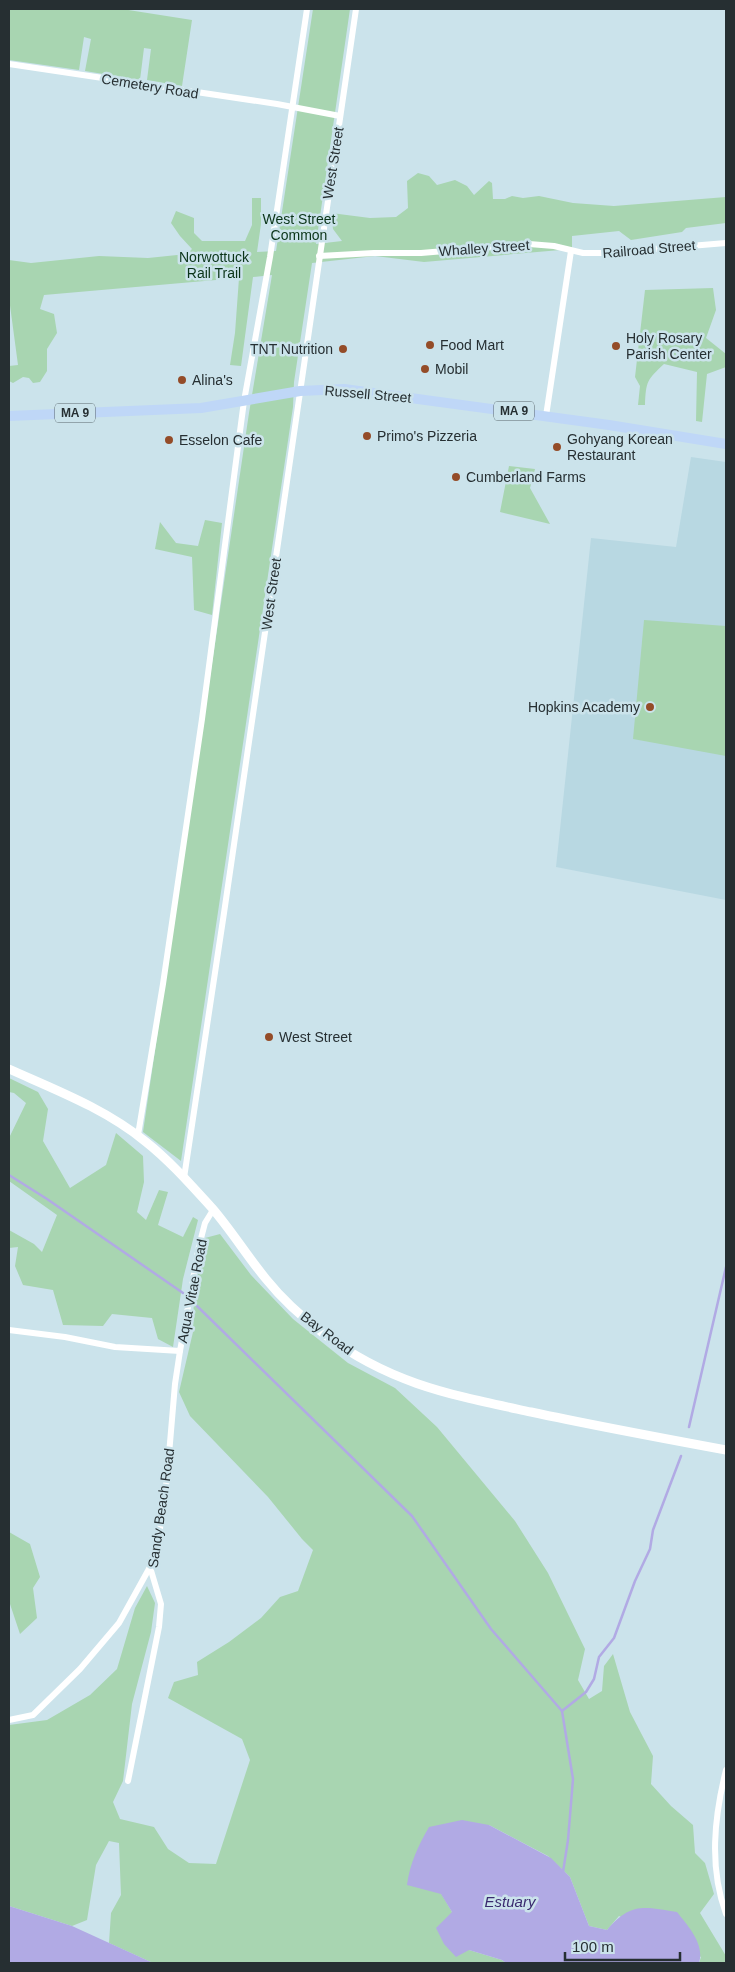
<svg xmlns="http://www.w3.org/2000/svg" width="735" height="1972" viewBox="0 0 735 1972" font-family="Helvetica,sans-serif">
  <rect width="100%" height="100%" fill="#cbe3eb"/>
  <polygon fill="#b8d8e2" points="691,457 726,462 726,900 556,867 591,538 676,547"/>
  <g fill="#a8d5b1">
    <polygon points="9,9 122,9 192,20 182,86 147,80 151,49 144,48 140,80 85,71 91,39 84,37 79,70 9,60"/>
    <polygon points="313,9 350,9 316,244 342,241 333,229 331,213 370,218 396,217 408,208 407,181 418,173 429,176 437,185 455,180 467,186 474,195 489,181 492,183 493,199 505,199 512,196 523,198 539,196 573,203 614,206 726,197 726,223 686,228 682,232 631,240 619,231 572,236 572,249 424,262 375,256 312,263 294,382 293,407 181,1161 143,1132 249,413 272,275 253,277 241,366 230,365 235,333 239,278 44,295 40,309 54,314 57,333 47,349 47,371 40,382 33,383 29,378 23,377 13,383 9,381 9,366 18,365 9,298 9,260 31,263 99,256 148,258 187,254 192,249 180,236 171,223 176,211 194,218 194,233 202,241 245,241 252,225 252,198 261,198 261,224 257,252 276,251"/>
    <path d="M713,288L716,310L706,338L726,354V367L707,374L702,422L696,421L697,372L664,364C647,380 646,381 645,405H638L640,386L635,377L645,290Z"/>
    <polygon points="509,466 535,469 530,488 550,524 500,512"/>
    <polygon points="205,520 222,523 212,615 194,610 192,557 155,549 160,522 176,543 198,546"/>
    <polygon points="644,620 726,626 726,756 633,739"/>
    <polygon points="9,1078 38,1092 48,1109 43,1141 70,1188 106,1165 116,1133 143,1156 144,1182 137,1212 146,1220 159,1190 168,1192 158,1225 183,1237 193,1217 198,1220 183,1279 173,1347 158,1339 152,1318 112,1314 103,1326 63,1325 53,1290 23,1285 15,1266 18,1247 9,1248 9,1230 34,1244 42,1252 57,1215 9,1181 9,1138 26,1103 14,1093 9,1092"/>
    <polygon points="220,1234 251,1275 293,1319 348,1363 395,1388 437,1427 515,1521 548,1573 585,1649 578,1680 589,1699 602,1691 604,1666 613,1654 630,1712 653,1756 651,1784 671,1806 693,1825 695,1853 705,1863 714,1894 700,1913 726,1956 726,1963 699,1963 701,1957 619,1916 607,1930 589,1926 570,1877 548,1856 489,1825 441,1893 452,1912 469,1950 502,1960 506,1963 153,1963 109,1943 111,1913 121,1895 119,1843 109,1841 96,1865 87,1920 72,1926 9,1906 9,1725 47,1720 90,1695 117,1669 135,1608 147,1586 155,1603 151,1632 132,1704 123,1781 113,1802 120,1819 154,1827 168,1849 189,1863 216,1864 250,1760 242,1739 168,1698 174,1682 198,1675 197,1662 229,1642 261,1618 280,1597 298,1591 313,1550 302,1539 268,1497 190,1416 179,1392 193,1332 194,1293 205,1238"/>
    <polygon points="9,1532 30,1544 40,1577 33,1588 37,1618 20,1634 9,1601"/>
  </g>
  <g fill="#b1aae4">
    <path d="M462,1820L489,1825L551,1858L570,1877L589,1926L607,1930C631,1902 643,1907 677,1912C688,1926 705,1944 699,1963H506L502,1960L469,1950L456,1957L444,1944L436,1928L452,1912L441,1894L407,1885C410,1863 418,1846 429,1827Z"/>
    <polygon points="9,1906 72,1926 153,1963 9,1963"/>
  </g>
  <g fill="none" stroke-linecap="round" stroke-linejoin="round">
    <g stroke="#b1aae4" stroke-width="2.5">
      <polyline points="9,1175 47,1199 183,1293"/>
      <polyline points="197,1306 412,1516 491,1629 562,1711 573,1779 568,1840 563,1872"/>
      <polyline points="689,1427 726,1267"/>
      <polyline points="562,1711 586,1692 594,1679 599,1657 614,1638 635,1581 650,1549 653,1530 681,1456"/>
    </g>
    <g stroke="#fff" stroke-width="6">
      <polyline points="9,64 277,104 340,116"/>
      <polyline points="319,256 374,253 421,253 529,244 554,246 583,253 606,253 726,243"/>
      <polyline points="546,416 571,251"/>
      <polyline points="138,1135 163,984 202,719 244,401 270,257 307,9"/>
      <polyline points="184,1178 224,913 356,9"/>
      <polyline points="9,1330 65,1337 115,1347 180,1351 199,1246 205,1223 213,1210"/>
      <polyline points="9,1720 33,1715 80,1669 119,1623 150,1567"/>
      <path d="M726,1770C714,1818 709,1867 726,1914"/>
      <polyline points="128,1781 159,1627 161,1604 150,1567 160,1528 167,1478 175,1384 180,1351"/>
    </g>
    <path stroke="#fff" stroke-width="9" d="M9,1069C56,1090 106,1109 146,1142C170,1161 191,1185 212,1208C231,1230 247,1256 266,1279C282,1299 303,1318 324,1334C390,1384 452,1395 531,1412C596,1426 661,1438 726,1450"/>
    <polyline stroke="#bfd7f7" stroke-width="10" points="9,416 201,408 300,391 344,389 609,425 726,444"/>
  </g>
  <g fill="#944c28" stroke="#cbe3eb" stroke-width="2">
    <circle cx="430" cy="345" r="5"/>
    <circle cx="616" cy="346" r="5"/>
    <circle cx="343" cy="349" r="5"/>
    <circle cx="425" cy="369" r="5"/>
    <circle cx="182" cy="380" r="5"/>
    <circle cx="367" cy="436" r="5"/>
    <circle cx="169" cy="440" r="5"/>
    <circle cx="557" cy="447" r="5"/>
    <circle cx="456" cy="477" r="5"/>
    <circle cx="650" cy="707" r="5"/>
    <circle cx="269" cy="1037" r="5"/>
  </g>
  <g text-anchor="middle" stroke-width="5" stroke-linejoin="round" paint-order="stroke">
    <g fill="#cbe3eb" stroke="#58656a" stroke-width="1">
      <rect x="494" y="401.5" width="40" height="19" rx="4"/>
      <rect x="55" y="403.5" width="40" height="19" rx="4"/>
    </g>
    <g font-size="12" font-weight="bold" fill="#262f32">
      <text x="514" y="415">MA 9</text>
      <text x="75" y="417">MA 9</text>
    </g>
    <g font-size="14" fill="#262f32" stroke="#cbe3eb">
      <text transform="translate(150 86) rotate(9)" y="5">Cemetery Road</text>
      <text transform="translate(333 163) rotate(-81)" y="5">West Street</text>
      <text transform="translate(484 248) rotate(-4)" y="5">Whalley Street</text>
      <text transform="translate(649 249) rotate(-5)" y="5">Railroad Street</text>
      <text transform="translate(368 394) rotate(5)" y="5">Russell Street</text>
      <text transform="translate(271 594) rotate(-82)" y="5">West Street</text>
      <text transform="translate(192 1291) rotate(-79)" y="5">Aqua Vitae Road</text>
      <text transform="translate(327 1333) rotate(37)" y="5">Bay Road</text>
      <text transform="translate(161 1508) rotate(-82)" y="5">Sandy Beach Road</text>
    </g>
    <g font-size="14" fill="#0a3418" stroke="#cbe3eb">
      <text x="299" y="224">West Street<tspan x="299" dy="16">Common</tspan></text>
      <text x="214" y="262">Norwottuck<tspan x="214" dy="16">Rail Trail</tspan></text>
    </g>
    <g font-size="14" fill="#262f32" stroke="#cbe3eb" text-anchor="start">
      <text x="626" y="343">Holy Rosary<tspan x="626" dy="16">Parish Center</tspan></text>
      <text x="440" y="350">Food Mart</text>
      <text x="333" y="354" text-anchor="end">TNT Nutrition</text>
      <text x="435" y="374">Mobil</text>
      <text x="192" y="385">Alina's</text>
      <text x="377" y="441">Primo's Pizzeria</text>
      <text x="567" y="444">Gohyang Korean<tspan x="567" dy="16">Restaurant</tspan></text>
      <text x="179" y="445">Esselon Cafe</text>
      <text x="466" y="482">Cumberland Farms</text>
      <text x="640" y="712" text-anchor="end">Hopkins Academy</text>
      <text x="279" y="1042">West Street</text>
    </g>
    <g font-size="15" font-style="italic" fill="#3a2b6f" stroke="#cbe3eb">
      <text x="510" y="1907">Estuary</text>
    </g>
  </g>
  <rect width="735" height="1972" fill="none" stroke="#262f32" stroke-width="20"/>
  <path d="M565 1952v8h115v-8" fill="none" stroke="#262f32" stroke-width="2.5"/>
  <text x="572" y="1952" font-size="15" fill="#262f32" stroke="#cbe3eb" stroke-width="4" paint-order="stroke">100 m</text>
</svg>
